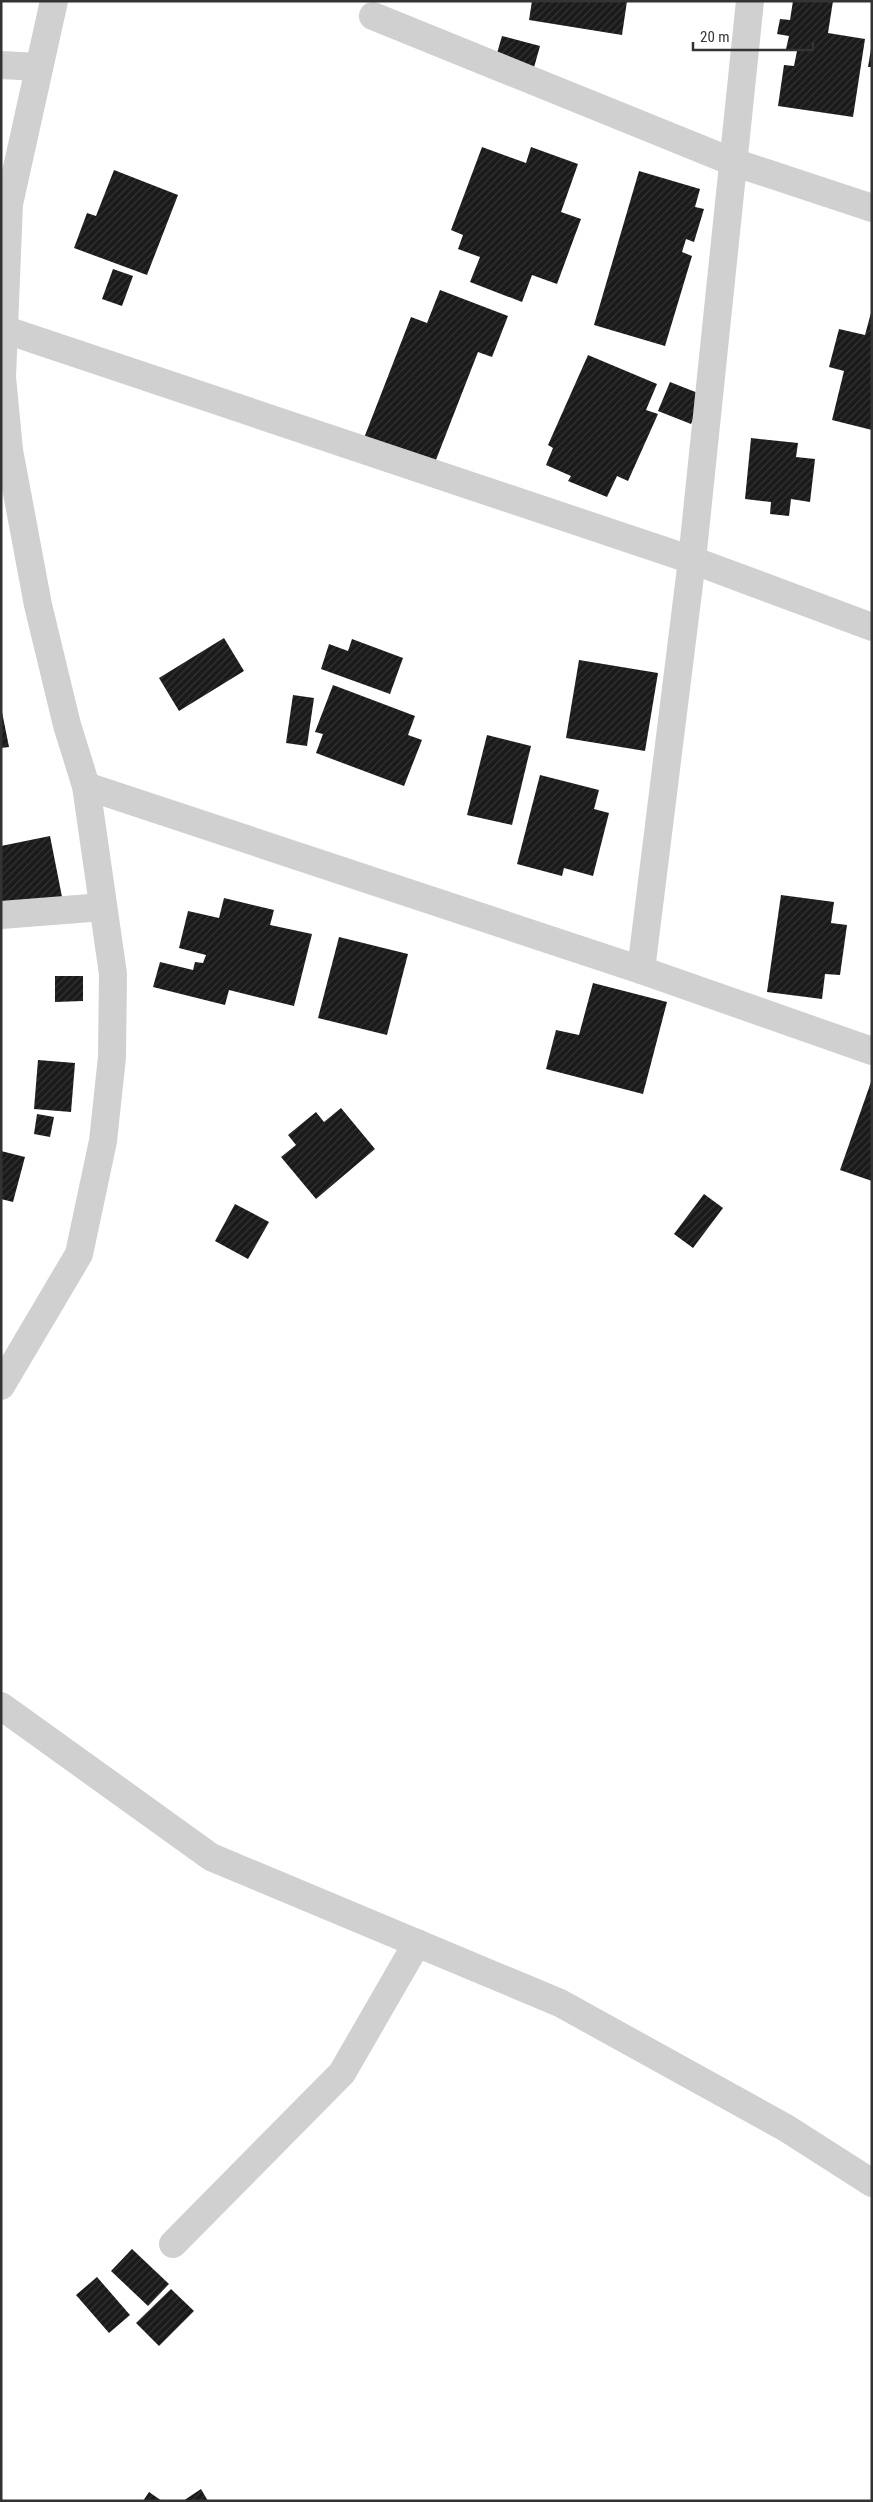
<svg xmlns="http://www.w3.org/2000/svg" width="873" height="2502" viewBox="0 0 873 2502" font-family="'Roboto Condensed',sans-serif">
  <defs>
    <pattern id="building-hatch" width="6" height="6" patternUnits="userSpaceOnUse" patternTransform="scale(1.25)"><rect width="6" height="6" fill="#1a1a1a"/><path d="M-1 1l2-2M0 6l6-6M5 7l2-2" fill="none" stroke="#333"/></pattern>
  </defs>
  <rect width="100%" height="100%" fill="#fff"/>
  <g fill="url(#building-hatch)">
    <polygon points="532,1 627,1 622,35 529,20"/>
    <polygon points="793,1 833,1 828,33 865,39 853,117 778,106 784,65 794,66 797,51 786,49 789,36 777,34 780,19 790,20"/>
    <polygon points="502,36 540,46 533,71 495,60"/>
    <polygon points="871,49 872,49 872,67 868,67"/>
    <polygon points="482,147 526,163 531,147 578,164 561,212 581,219 557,284 532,275 522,302 470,282 480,257 458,249 463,235 451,230"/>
    <polygon points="114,170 178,195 147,275 74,248 87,213 96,216"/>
    <polygon points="639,171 700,189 695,207 704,209 694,242 686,239 682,252 692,256 665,346 594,325"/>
    <polygon points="113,269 133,276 122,306 102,299"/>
    <polygon points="440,290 508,316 492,357 478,352 434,465 364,438 411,317 427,323"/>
    <polygon points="872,309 872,430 832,420 844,371 829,367 839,329 865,335"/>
    <polygon points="588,355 657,384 646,410 658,414 628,481 617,476 607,497 568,481 571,476 546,465 553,448 548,445"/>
    <polygon points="670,382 703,395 691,424 658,411"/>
    <polygon points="751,438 798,443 796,457 815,459 810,502 791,499 789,516 770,514 771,502 745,499"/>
    <polygon points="224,638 244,671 179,711 159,678"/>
    <polygon points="352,639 403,658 390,694 321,669 329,644 348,651"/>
    <polygon points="579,660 658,673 645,751 566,738"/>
    <polygon points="333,685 415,716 408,735 422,740 404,786 316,753 323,734 315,732"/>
    <polygon points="293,695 314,698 307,746 286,743"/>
    <polygon points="1,707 9,747 1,748"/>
    <polygon points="487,735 531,746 512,825 467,815"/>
    <polygon points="540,775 599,790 594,809 609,813 593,876 564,868 562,876 517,864"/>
    <polygon points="50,836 65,912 1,908 1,846"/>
    <polygon points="781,895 834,902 831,923 847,925 840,975 825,974 822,999 767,992"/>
    <polygon points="224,898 274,910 270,925 312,934 294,1006 229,990 225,1005 153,987 160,962 193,970 195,962 203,963 206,955 179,948 188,911 219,918"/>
    <polygon points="339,937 408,954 387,1035 318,1018"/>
    <polygon points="55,976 83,976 83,1001 55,1002"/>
    <polygon points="593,983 667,1002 643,1094 546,1069 556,1030 579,1035"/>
    <polygon points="38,1060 75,1063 71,1112 34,1109"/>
    <polygon points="871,1082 872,1082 872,1181 840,1170"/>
    <polygon points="341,1108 375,1149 316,1199 281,1157 296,1145 288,1135 316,1112 324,1122"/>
    <polygon points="37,1114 54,1117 50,1137 34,1134"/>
    <polygon points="1,1151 25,1157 13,1202 1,1199"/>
    <polygon points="704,1194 723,1208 693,1248 674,1234"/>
    <polygon points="235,1204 269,1222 248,1259 215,1241"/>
    <polygon points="132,2249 169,2284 148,2306 111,2271"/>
    <polygon points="97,2277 130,2315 109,2333 76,2295"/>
    <polygon points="171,2289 194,2311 159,2346 136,2323"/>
    <polygon points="201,2489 208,2501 183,2501"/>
    <polygon points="149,2492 162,2501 143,2501"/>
  </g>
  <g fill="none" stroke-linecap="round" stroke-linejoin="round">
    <g stroke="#d0d0d0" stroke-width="28">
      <polyline points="373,16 733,162 872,208"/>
      <polyline points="1,65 39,67"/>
      <polyline points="3,329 692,560 872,627"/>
      <polyline points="86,786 641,970 872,1051"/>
      <polyline points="1,915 103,907"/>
      <polyline points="641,970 692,560 750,1"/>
      <polyline points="1,1386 79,1254 103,1141 112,1057 113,974 86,786 67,725 38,605 9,450 2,377 9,204 54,1"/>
      <polyline points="1,1706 211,1857 560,2003 786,2128 872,2183"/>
      <polyline points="173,2244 342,2073 417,1943"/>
    </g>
  </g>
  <rect width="873" height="2502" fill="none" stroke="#333333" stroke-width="5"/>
  <path d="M693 42v8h120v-8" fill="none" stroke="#333333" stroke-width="2.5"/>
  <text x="700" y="42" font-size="15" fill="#333333" stroke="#ffffff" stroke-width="4" paint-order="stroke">20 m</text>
</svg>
